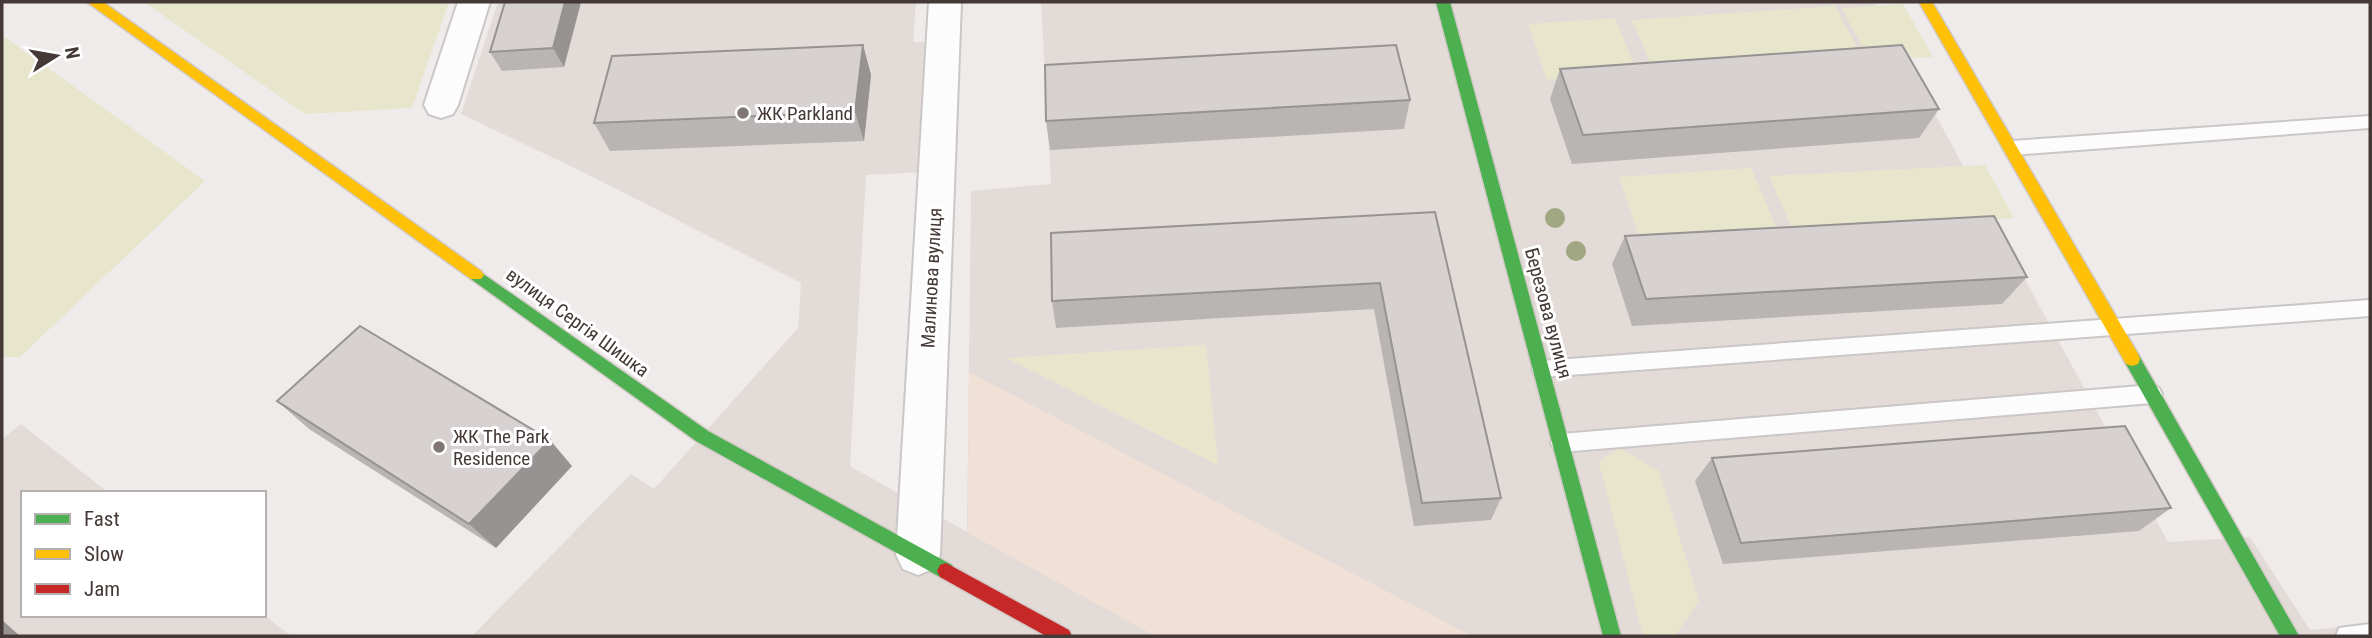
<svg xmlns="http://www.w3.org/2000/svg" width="2372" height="638" viewBox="0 0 2372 638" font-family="'Roboto Condensed',sans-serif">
  <rect width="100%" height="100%" fill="#efebea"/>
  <g fill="#e3dbd7">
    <polygon points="498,2 916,2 913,42 933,42 926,172 866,175 850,466 967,532 971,191 1051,184 1041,2 1874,2 2168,542 2250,537 2310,630 2370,624 2370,636 472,636 631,474 654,489 798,328 801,283 585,173 461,114"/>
    <polygon points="21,424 109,493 23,493 23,615 264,615 291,636 2,636 2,439"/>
  </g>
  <g fill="#e7e6cc">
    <polygon points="144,2 449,2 412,108 305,114"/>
    <polygon points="1903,4 1933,57 1869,60 1842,8"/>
    <polygon points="1835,6 1864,60 1655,74 1632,20"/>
    <polygon points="1615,18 1638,74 1547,80 1528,24"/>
    <polygon points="2,35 205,181 20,357 2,357"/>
    <polygon points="1985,165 2014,218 1794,233 1769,176"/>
    <polygon points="1751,168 1784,245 1646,255 1619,177"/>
    <polygon points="1206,345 1218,465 1006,358"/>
    <polygon points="1619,448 1659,471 1699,600 1675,636 1643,636 1599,462"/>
  </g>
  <polygon fill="#f1e0d6" points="969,372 1472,636 1155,636 968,533"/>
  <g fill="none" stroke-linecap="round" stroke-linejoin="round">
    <defs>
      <g id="lane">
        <polygon points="2370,116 2370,128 2012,155 2006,153 2003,148 2006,143 2012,141"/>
        <polygon points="2370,300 2370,316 1542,377 1535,375 1532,369 1535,363 1542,361"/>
        <polygon points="2152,385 2159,388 2162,394 2159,400 2152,403 1561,452 1554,449 1551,443 1554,437 1561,434"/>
        <polygon points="2370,624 2370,636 2336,636 2339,628"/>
      </g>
      <g id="street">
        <polygon points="458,2 490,2 458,105 453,114 441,118 429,114 424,105"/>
        <polygon points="929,2 961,2 940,555 933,569 918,575 903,569 896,555"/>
      </g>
      <g id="fast">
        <polygon points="1436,2 1450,2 1621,636 1603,636"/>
        <polygon points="476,269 708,431 952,565 955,571 952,577 946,579 940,577 696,441 471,279 468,275 471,271"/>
        <polygon points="2132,352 2138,354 2299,636 2280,636 2126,364 2124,359 2126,354"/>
      </g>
      <g id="slow">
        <polygon points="87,2 103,2 481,271 484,275 481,279 471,279"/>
        <polygon points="1919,2 1932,2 2138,354 2140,359 2138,364 2132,366 2126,364"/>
      </g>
      <polygon id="jam" points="946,563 1069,630 1072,636 1046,636 940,577 937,571 940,565"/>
    </defs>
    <use href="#lane" stroke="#cbc7c6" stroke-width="4"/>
    <use href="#street" stroke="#cbc7c6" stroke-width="4"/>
    <use href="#fast" stroke="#d2c9c5" stroke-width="3"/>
    <use href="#slow" stroke="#d2c9c5" stroke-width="3"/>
    <use href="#jam" stroke="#d2c9c5" stroke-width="3"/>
    <use href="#lane" fill="#fdfcfc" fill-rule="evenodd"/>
    <use href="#street" fill="#fdfcfc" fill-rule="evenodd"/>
    <use href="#fast" fill="#4caf50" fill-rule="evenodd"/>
    <use href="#slow" fill="#ffc107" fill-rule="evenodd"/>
    <use href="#jam" fill="#c62828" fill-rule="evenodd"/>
  </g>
  <g fill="#a1a783">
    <circle cx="1555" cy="218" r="10"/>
    <circle cx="1576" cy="251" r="10"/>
  </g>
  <g fill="#b9b5b4">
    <polygon points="505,2 581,2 564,67 502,71 490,52"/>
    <polygon points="863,45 871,75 864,141 610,151 594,123"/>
    <polygon points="1560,69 1939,109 1919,138 1572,164 1550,99"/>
    <polygon points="1410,100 1404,129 1050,150 1046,121"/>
    <polygon points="1435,212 1501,498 1491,520 1414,526 1374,309 1056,328 1052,301"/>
    <polygon points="1625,236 2027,277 2002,304 1632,326 1612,264"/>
    <polygon points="277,401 572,466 496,548 309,429"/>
    <polygon points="1712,458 2171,508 2139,531 1723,564 1695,481"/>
  </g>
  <g fill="#969392">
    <polygon points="565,2 581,2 564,67 553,48"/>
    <polygon points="863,45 871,75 864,141 855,112"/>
    <polygon points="550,440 572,466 496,548 469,524"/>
    <polygon points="2,620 20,636 2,636"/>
  </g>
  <g fill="#d7d2d1" stroke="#969392" stroke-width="2">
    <polygon points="505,2 565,2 553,48 490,52"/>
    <polygon points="863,45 855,112 594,123 612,56"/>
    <polygon points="1396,45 1410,100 1046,121 1045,65"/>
    <polygon points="1902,45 1939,109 1583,135 1560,69"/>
    <polygon points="1435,212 1501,498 1422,503 1380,283 1052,301 1051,233"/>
    <polygon points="1994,216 2027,277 1646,299 1625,236"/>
    <polygon points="360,326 550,440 469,524 277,401"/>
    <polygon points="2125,426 2171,508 1741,543 1712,458"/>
  </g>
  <g fill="#807775" stroke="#fff" stroke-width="2.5">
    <circle cx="743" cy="113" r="7"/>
    <circle cx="439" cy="447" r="7"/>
  </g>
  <g text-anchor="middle" stroke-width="6" stroke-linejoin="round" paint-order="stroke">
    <g font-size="19" fill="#443936" stroke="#fff" text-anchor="start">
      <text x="757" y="120">ЖК Parkland</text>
      <text x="453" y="443">ЖК The Park<tspan x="453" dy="22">Residence</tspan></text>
    </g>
    <g font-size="19" fill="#443936" stroke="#fff">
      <text transform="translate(931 278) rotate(-87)" y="7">Малинова вулиця</text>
      <text transform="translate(1549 313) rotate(75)" y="7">Березова вулиця</text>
      <text transform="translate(578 322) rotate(36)" y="7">вулиця Сергія Шишка</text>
    </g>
  </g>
  <rect width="2372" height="638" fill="none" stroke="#443936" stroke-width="7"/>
  <rect x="21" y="491" width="245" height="126" fill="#ffffff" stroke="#b4b0af" stroke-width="2"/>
  <rect x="35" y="514" width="35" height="10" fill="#4caf50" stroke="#b4b0af" stroke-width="2"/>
  <text x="84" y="526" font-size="21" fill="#443936">Fast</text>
  <rect x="35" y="549" width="35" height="10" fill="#ffc107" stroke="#b4b0af" stroke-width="2"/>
  <text x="84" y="561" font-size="21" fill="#443936">Slow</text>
  <rect x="35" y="584" width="35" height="10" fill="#c62828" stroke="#b4b0af" stroke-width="2"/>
  <text x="84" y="596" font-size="21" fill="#443936">Jam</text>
  <g transform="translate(56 56) rotate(79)" stroke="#ffffff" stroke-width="5" paint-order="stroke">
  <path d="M0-5L12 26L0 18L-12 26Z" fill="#443936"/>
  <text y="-10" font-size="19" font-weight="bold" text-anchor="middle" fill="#443936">N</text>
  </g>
</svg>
